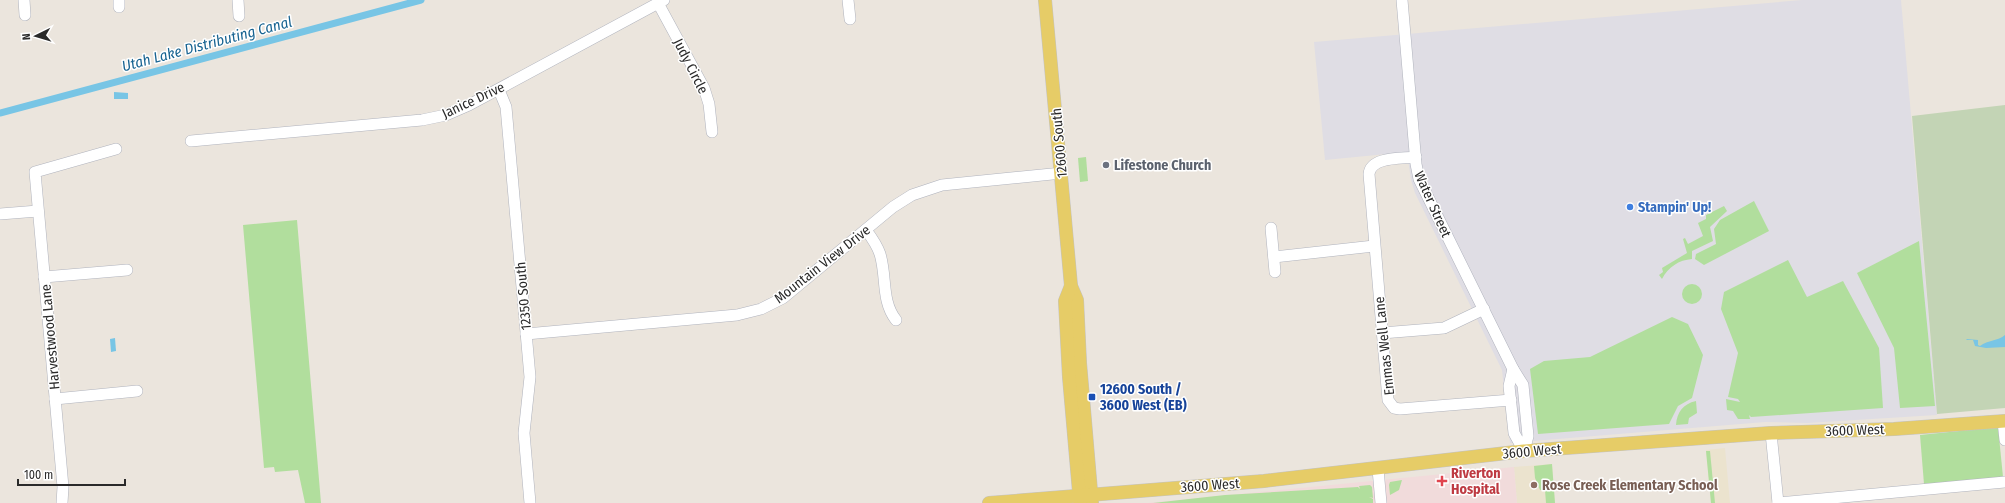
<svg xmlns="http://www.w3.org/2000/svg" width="2005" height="503" viewBox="0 0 2005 503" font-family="'Fira Sans Condensed',sans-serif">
  <rect width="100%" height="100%" fill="#ebe5dd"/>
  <polygon fill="#dfdde4" points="1802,0 1901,0 1937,415 1807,423 1765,422 1510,443 1502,370 1415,193 1411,180 1407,152 1325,160 1314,42"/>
  <g fill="#ebe3ce">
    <polygon points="1725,448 1730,503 1711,503 1706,450"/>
    <polygon points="1552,464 1555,503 1517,503 1514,467"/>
  </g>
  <polygon fill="#f1dbdb" points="1514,467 1517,503 1147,503"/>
  <g fill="#b1de9d">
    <polygon points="1086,157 1088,181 1080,182 1078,158"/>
    <polygon points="1754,201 1769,231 1704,265 1695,259 1696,254 1716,244 1714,229 1720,220"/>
    <path d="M1724,206L1727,211L1710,227L1713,241L1692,251V259C1679,260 1668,267 1662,279L1659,275L1663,272L1662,268L1687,253L1683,239L1685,238L1688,244L1703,236L1698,223L1706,219V215Z"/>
    <polygon points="297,220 321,503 305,503 298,470 275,472 274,467 264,468 243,225"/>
    <polygon points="1919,241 1935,406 1900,408 1894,348 1857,273"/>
    <polygon points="1788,260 1807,297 1843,281 1879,348 1883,408 1751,417 1749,415 1750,419 1738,419 1733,411 1727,410 1726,399 1740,402 1738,399 1728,397 1738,353 1721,309 1724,292"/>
    <circle cx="1692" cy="294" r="10"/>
    <polygon points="1672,317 1688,324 1703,355 1692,398 1678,406 1669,424 1538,434 1530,369 1544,361 1590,357"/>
    <path d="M1696,401L1697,413L1689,418L1688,424L1676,425C1677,412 1683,404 1696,401Z"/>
    <polygon points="1998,427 2003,477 1924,484 1920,435"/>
    <polygon points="1706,451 1710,451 1715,503 1711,503"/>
    <polygon points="1552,464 1555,503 1546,503 1545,490 1540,490 1535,478 1534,466"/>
    <polygon points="1402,480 1399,490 1390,495 1389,485 1390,482"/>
    <polygon points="1370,485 1372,487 1373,498 1369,497 1373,499 1373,503 1153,503 1225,495 1358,487 1360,489 1359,486"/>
  </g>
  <polygon fill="#c3d4b5" points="2005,105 2005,408 1937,414 1912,116"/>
  <g fill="#78c5e5">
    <polygon points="114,92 128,93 128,99 114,99"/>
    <path d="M2005,335V347L1986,348L1975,346L1973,340H1967L1966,339L1978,340V345L1980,346C1988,340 1998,341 2005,335Z"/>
    <polygon points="115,338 116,351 111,352 110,339"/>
  </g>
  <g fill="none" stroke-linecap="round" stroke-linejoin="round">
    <polyline stroke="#78c5e5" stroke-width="7" points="0,113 421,0"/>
    <defs>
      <g id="minor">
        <polyline points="24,0 25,15"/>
        <polyline points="119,0 119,7"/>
        <polyline points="238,0 239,16"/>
        <polyline points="848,0 850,19"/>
        <polyline points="1402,0 1416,164 1419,179 1513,369 1523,385 1528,436 1524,451"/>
        <polyline points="658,3 704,88 709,104 712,132"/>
        <polyline points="499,90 506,107 530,377 524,433 530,503"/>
        <polyline points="191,141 422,120 446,115 469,105 664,0"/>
        <path d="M1416,157C1402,159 1371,156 1369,174L1388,400L1394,408L1400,409L1511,400"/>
        <polyline points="0,214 38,211"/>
        <polyline points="1271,228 1275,272"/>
        <path d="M866,230C872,238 877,245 880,254C887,277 881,301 896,320"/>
        <polyline points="1274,257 1374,246"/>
        <polyline points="44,277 127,270"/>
        <polyline points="1382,333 1444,328 1484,309"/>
        <polyline points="526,334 737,315 761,309 783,298 893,207 912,195 942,185 1062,173"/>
        <polyline points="1513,369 1509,386 1514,433 1524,451"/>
        <polyline points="55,399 137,391"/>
        <polyline points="2003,421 2005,440"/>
        <polyline points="1771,433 1778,503"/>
        <polyline points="1378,469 1381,503"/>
        <polyline points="62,503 63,487 35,172 116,149"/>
        <polyline points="1778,503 2005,482"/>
      </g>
      <g id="major">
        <polyline points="1045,0 1071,286 1077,300 1080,363 1092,503"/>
        <polyline points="1071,286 1065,301 1069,377 1080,503"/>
        <polyline points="989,503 1264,481 1524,451 1771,433 1894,429 2005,421"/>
      </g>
    </defs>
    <use href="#minor" stroke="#b0b3bd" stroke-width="12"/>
    <use href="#major" stroke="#c3c3c3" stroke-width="14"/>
    <use href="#minor" stroke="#fff" stroke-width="11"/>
    <use href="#major" stroke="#e6cc67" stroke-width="13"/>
  </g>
  <circle fill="#6b7280" stroke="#fff" stroke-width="1.5" cx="1106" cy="165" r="4"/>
  <circle fill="#3f7fe0" stroke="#fff" stroke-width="1.5" cx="1630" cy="207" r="4"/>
  <rect fill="#1a4fb4" stroke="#fff" stroke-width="1.5" x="1088" y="393" width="8" height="8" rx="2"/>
  <path fill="#e0444e" stroke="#fff" stroke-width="1.5" d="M1440 475h4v4h4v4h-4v4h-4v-4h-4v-4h4z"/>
  <circle fill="#8d6e63" stroke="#fff" stroke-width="1.5" cx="1534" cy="485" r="4"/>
  <g text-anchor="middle" stroke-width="3" stroke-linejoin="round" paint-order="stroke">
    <g font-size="14" fill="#2a2a2a" stroke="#fff">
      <text transform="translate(691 66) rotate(63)" y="5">Judy Circle</text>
      <text transform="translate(473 100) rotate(-25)" y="5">Janice Drive</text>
      <text transform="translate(1059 143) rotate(-95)" y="5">12600 South</text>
      <text transform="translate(1433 204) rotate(66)" y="5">Water Street</text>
      <text transform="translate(822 264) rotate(-38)" y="5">Mountain View Drive</text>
      <text transform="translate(523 296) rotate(-95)" y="5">12350 South</text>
      <text transform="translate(50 337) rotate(-95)" y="5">Harvestwood Lane</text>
      <text transform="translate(1384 346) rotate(-96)" y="5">Emmas Well Lane</text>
      <text transform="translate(1855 430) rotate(-2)" y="5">3600 West</text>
      <text transform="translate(1532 451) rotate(-5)" y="5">3600 West</text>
      <text transform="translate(1210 485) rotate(-4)" y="5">3600 West</text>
    </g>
    <g font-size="14" font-weight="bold" fill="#5b616d" stroke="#fff" text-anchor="start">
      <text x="1114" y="170">Lifestone Church</text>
    </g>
    <g font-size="14" font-weight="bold" fill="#366cbe" stroke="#fff" text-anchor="start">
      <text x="1638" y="212">Stampin' Up!</text>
    </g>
    <g font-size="14" font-weight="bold" fill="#164399" stroke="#fff" text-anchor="start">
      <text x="1100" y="394">12600 South /<tspan x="1100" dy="16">3600 West (EB)</tspan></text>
    </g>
    <g font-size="14" font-weight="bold" fill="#be3a42" stroke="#fff" text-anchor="start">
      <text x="1451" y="478">Riverton<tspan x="1451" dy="16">Hospital</tspan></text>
    </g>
    <g font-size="14" font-weight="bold" fill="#785e54" stroke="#fff" text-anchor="start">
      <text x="1542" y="490">Rose Creek Elementary School</text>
    </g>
    <g font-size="15" font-style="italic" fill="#176391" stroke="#fff">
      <text transform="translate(207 44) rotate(-15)" y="5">Utah Lake Distributing Canal</text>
    </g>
  </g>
  <g transform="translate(36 36) rotate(265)" stroke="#ffffff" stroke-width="3" paint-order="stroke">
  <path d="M0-3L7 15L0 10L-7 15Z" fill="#2a2a2a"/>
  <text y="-6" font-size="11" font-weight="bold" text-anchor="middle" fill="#2a2a2a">N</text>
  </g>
  <path d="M18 479v6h107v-6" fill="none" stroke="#2a2a2a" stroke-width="2"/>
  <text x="24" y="479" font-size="12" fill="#2a2a2a" stroke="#ffffff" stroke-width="3" paint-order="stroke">100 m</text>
</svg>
